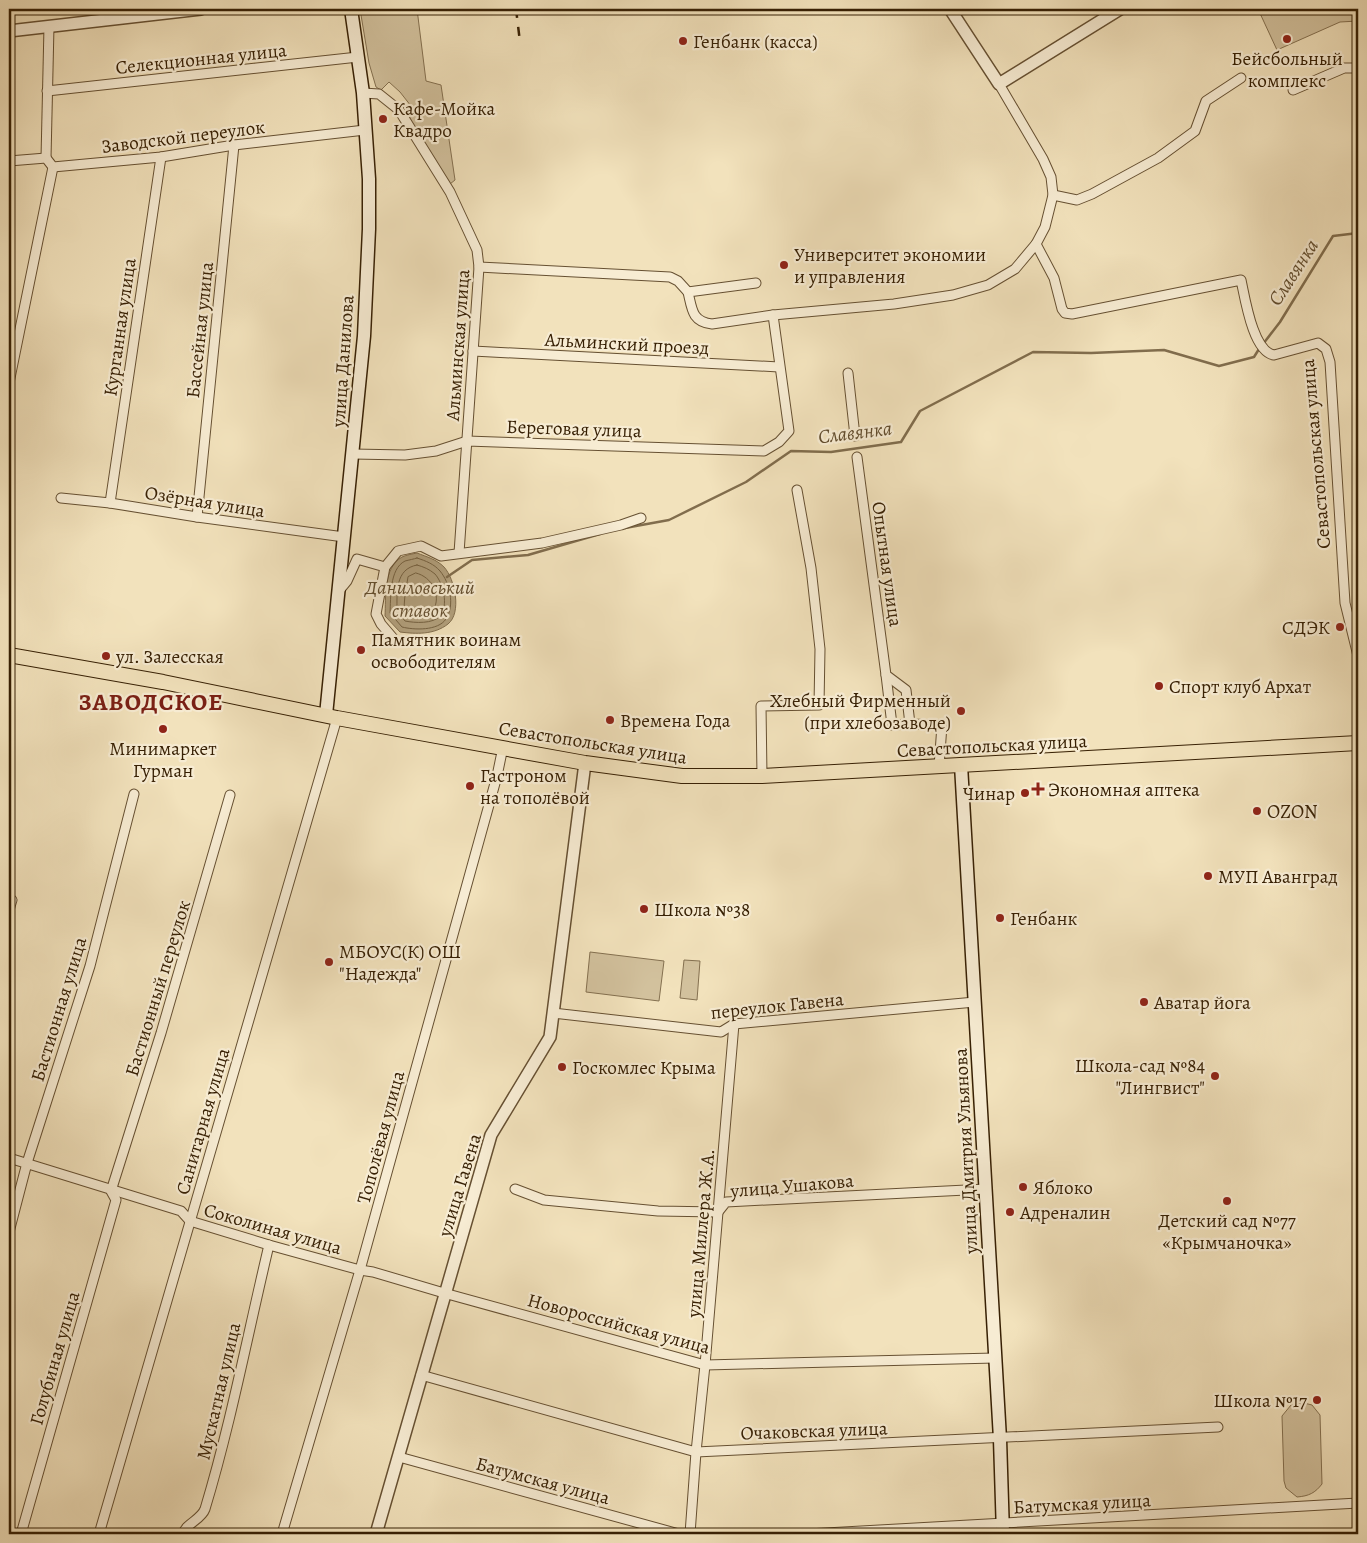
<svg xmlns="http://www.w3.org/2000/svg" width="1367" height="1543" viewBox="0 0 1367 1543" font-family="Alegreya,serif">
  <rect width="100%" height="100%" fill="#f2e2bc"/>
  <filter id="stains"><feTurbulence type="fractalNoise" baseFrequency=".004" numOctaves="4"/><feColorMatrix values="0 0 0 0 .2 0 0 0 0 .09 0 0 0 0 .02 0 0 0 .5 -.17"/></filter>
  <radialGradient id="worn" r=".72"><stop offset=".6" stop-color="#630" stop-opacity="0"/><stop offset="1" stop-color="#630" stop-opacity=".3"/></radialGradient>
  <g fill="#d2c19d" stroke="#847050">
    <polygon points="360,9 417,9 426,81 441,85 455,180 450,184 409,123 411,106 400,92 389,82 381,90 376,87 369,63"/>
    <polygon points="1258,9 1358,9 1358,21 1340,22 1277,50"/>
    <polygon points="590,952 664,961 659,1001 586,992"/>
    <polygon points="684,960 700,961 697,1000 680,998"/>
    <path d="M1304,1403L1312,1405L1320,1415L1322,1484C1315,1493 1309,1496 1297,1497L1286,1488L1284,1481L1282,1416L1291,1405Z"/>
  </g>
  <path fill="#b2a07d" stroke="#816d4d" d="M417,553C427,557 436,559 444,567C455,579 462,613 448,624C434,635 416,634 400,632L385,616C386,597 383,568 402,557C406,555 412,554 417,553Z"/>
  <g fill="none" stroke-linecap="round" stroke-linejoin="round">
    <g stroke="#746040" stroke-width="1">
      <path d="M417,558C426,561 434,564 440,571C450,583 455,605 446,619C438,631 414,630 402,627L390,613C391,598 389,569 405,561C409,560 414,559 417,558Z"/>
      <path d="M417,565C424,567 429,569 435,574C443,583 449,605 440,616C433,624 415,623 405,621L397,611C397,592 395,569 417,565Z"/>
      <path d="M416,573C432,577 442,595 433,611L418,615L409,614L404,608L405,594L408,577Z"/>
    </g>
    <g stroke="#816d4d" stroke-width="2.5">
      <polyline points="1263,344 1280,322 1333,236 1358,233"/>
      <polyline points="625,528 669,520 746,482 791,451 831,452 901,442 920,411 1033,352 1091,353 1164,350 1219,366 1254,357 1259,349"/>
      <polyline points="447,577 472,560 528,555 600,534"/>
    </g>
    <defs>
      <g id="minor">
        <polyline points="1293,90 1344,68 1358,68"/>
        <polyline points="47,91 358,57"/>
        <polyline points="363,93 379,94 399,110 450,192 477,250 479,267 459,553"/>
        <polyline points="46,158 49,26"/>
        <polyline points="9,161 46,158 53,167 161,157 234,145 365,130"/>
        <polyline points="1053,195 1077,200 1092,194 1158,158 1195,131 1206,101 1241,78"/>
        <path d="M1036,244L1054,278L1062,309L1065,313L1072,314L1241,280C1245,298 1253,352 1274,355L1318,343L1326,349L1330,362L1345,603L1358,656"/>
        <polyline points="479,267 670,277 678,281 688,292"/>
        <path d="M756,283L688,292C692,309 692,322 712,324L773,315L894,304L953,295L988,285L1015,269L1036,244L1045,227L1053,195L1051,177L1043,159L999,84"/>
        <polyline points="473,351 779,367"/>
        <polyline points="848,373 855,436"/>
        <polyline points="9,383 53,167"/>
        <polyline points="353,454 405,455 436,451 467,441 764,451 779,442 789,431 773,315"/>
        <polyline points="857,457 886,675 906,690 910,724 942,725 939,767"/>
        <polyline points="61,498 110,503 197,517 344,537"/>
        <polyline points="110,503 161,157"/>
        <polyline points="197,517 234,145"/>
        <polyline points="385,567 398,551 421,546 441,556 542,543 621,525 641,518"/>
        <polyline points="338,592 347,581 357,559 385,567 376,614 381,624 393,638"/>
        <polyline points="886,675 892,725 910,724"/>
        <polyline points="762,776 761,706 819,705 820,649 811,568 797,490"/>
        <polyline points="9,910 12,900"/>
        <polyline points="553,1013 721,1032 734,1024 975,1002"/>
        <polyline points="9,1158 181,1211 190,1221 269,1245 360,1270 373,1272 444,1293 705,1365 995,1358"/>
        <polyline points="515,1189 544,1200 658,1211 718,1212 726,1202 986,1189"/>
        <polyline points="9,1232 27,1163 90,966 134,794"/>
        <polyline points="421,1375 696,1452 1218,1427"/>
        <polyline points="399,1457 679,1534"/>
        <polyline points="21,1534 116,1200 111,1191 161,1033 230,795"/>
        <polyline points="99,1534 337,718"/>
        <path d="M183,1534C186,1523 201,1520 205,1509C231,1423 248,1333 269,1245"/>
        <polyline points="282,1534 360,1270 497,776 503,747"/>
        <polyline points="690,1534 696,1452 705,1365 734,1024"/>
        <polyline points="808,1534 1358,1503"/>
      </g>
      <g id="tertiary">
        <polyline points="950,9 999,84 1120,9"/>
        <polyline points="9,31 201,9"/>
        <polyline points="376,1534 491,1135 550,1037 585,763"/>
      </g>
      <g id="secondary">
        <polyline points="326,715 364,336 369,229 369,179 363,93 351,9"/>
        <polyline points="961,765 1000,1439 1003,1534"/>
      </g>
      <polyline id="primary" points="9,655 163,682 337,718 585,763 682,776 762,776 1358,743"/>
    </defs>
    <use href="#minor" stroke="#665032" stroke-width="11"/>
    <use href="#tertiary" stroke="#665032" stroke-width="14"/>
    <use href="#secondary" stroke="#372004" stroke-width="15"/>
    <use href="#primary" stroke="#372004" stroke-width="16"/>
    <use href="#minor" stroke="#f7ecd3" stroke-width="9"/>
    <use href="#tertiary" stroke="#f7ecd3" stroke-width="11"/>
    <use href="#secondary" stroke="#f7ecd3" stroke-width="12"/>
    <use href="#primary" stroke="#f2e2bc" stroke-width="14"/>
    <polyline stroke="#372004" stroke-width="2.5" stroke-dasharray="9 9" stroke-linecap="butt" points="516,9 520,42"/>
  </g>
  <g fill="#8f2418" stroke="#f7ecd3" stroke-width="2">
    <circle cx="1287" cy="39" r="5"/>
    <circle cx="683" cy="41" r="5"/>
    <circle cx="383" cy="119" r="5"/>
    <circle cx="784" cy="265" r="5"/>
    <circle cx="1340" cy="627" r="5"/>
    <circle cx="361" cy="650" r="5"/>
    <circle cx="106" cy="656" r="5"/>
    <circle cx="1159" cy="686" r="5"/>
    <circle cx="961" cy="711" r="5"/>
    <circle cx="610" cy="720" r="5"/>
    <circle cx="163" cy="729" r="5"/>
    <circle cx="470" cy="786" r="5"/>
    <path d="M1035.5 781.5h5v5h5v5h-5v5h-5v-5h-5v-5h5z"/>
    <circle cx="1025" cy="793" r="5"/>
    <circle cx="1257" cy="811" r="5"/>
    <circle cx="1208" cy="876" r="5"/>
    <circle cx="644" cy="909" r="5"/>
    <circle cx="1000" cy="918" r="5"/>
    <circle cx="329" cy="962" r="5"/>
    <circle cx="1144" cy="1002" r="5"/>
    <circle cx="562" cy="1067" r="5"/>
    <circle cx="1215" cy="1076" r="5"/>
    <circle cx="1023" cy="1187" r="5"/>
    <circle cx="1227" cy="1201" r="5"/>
    <circle cx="1010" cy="1212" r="5"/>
    <circle cx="1317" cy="1400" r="5"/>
  </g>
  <g text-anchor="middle" stroke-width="4.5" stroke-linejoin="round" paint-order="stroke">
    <g font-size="19" fill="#372004" stroke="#f7ecd3" text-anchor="start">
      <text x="693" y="48">Генбанк (касса)</text>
      <text x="1287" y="65" text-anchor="middle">Бейсбольный<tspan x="1287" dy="22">комплекс</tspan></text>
      <text x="393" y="115">Кафе-Мойка<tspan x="393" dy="22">Квадро</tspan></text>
      <text x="794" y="261">Университет экономии<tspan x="794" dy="22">и управления</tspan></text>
      <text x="1330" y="634" text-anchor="end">СДЭК</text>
      <text x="371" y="646">Памятник воинам<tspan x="371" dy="22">освободителям</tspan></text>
      <text x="116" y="663">ул. Залесская</text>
      <text x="1169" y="693">Спорт клуб Архат</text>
      <text x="951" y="707" text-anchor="end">Хлебный Фирменный<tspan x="951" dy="22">(при хлебозаводе)</tspan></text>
      <text x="620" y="727">Времена Года</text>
      <text x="163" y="755" text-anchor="middle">Минимаркет<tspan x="163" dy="22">Гурман</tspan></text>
      <text x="480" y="782">Гастроном<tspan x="480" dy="22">на тополёвой</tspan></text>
      <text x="1048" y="796">Экономная аптека</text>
      <text x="1015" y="800" text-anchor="end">Чинар</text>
      <text x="1267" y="818">OZON</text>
      <text x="1218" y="883">МУП Аванград</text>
      <text x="654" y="916">Школа №38</text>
      <text x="1010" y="925">Генбанк</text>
      <text x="339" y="958">МБОУС(К) ОШ<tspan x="339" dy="22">"Надежда"</tspan></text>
      <text x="1154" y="1009">Аватар йога</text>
      <text x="1205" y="1072" text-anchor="end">Школа-сад №84<tspan x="1205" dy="22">"Лингвист"</tspan></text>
      <text x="572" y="1074">Госкомлес Крыма</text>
      <text x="1033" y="1194">Яблоко</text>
      <text x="1020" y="1219">Адреналин</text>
      <text x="1227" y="1227" text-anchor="middle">Детский сад №77<tspan x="1227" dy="22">«Крымчаночка»</tspan></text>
      <text x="1307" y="1407" text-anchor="end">Школа №17</text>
    </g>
    <g font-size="19" fill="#372004" stroke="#f7ecd3">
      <text transform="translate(201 58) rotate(-6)" y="7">Селекционная улица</text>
      <text transform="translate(183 136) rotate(-7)" y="7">Заводской переулок</text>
      <text transform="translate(119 327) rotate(-82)" y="7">Курганная улица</text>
      <text transform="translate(199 330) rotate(-84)" y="7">Бассейная улица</text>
      <text transform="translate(627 343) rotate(3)" y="7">Альминский проезд</text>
      <text transform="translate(457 345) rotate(-86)" y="7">Альминская улица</text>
      <text transform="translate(342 361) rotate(-86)" y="7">улица Данилова</text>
      <text transform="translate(574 428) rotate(2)" y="7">Береговая улица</text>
      <text transform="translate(1315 454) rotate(-95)" y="7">Севастопольская улица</text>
      <text transform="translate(205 501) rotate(9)" y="7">Озёрная улица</text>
      <text transform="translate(888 564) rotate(82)" y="7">Опытная улица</text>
      <text transform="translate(593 742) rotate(9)" y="7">Севастопольская улица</text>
      <text transform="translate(992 745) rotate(-3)" y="7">Севастопольская улица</text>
      <text transform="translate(157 988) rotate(-73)" y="7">Бастионный переулок</text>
      <text transform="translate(777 1005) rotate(-6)" y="7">переулок Гавена</text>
      <text transform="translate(58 1009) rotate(-73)" y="7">Бастионная улица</text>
      <text transform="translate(202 1121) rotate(-74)" y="7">Санитарная улица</text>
      <text transform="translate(380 1137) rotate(-75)" y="7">Тополёвая улица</text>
      <text transform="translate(965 1151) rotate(-93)" y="7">улица Дмитрия Ульянова</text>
      <text transform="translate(459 1185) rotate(-73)" y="7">улица Гавена</text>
      <text transform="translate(792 1185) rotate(-5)" y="7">улица Ушакова</text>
      <text transform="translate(273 1228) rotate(16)" y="7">Соколиная улица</text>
      <text transform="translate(700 1233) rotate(-85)" y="7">улица Миллера Ж.А.</text>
      <text transform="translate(619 1323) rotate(15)" y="7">Новороссийская улица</text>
      <text transform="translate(54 1358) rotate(-74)" y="7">Голубиная улица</text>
      <text transform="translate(218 1391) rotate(-77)" y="7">Мускатная улица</text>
      <text transform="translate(814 1430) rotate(-2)" y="7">Очаковская улица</text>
      <text transform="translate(543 1480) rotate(15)" y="7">Батумская улица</text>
      <text transform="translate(1082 1503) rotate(-3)" y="7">Батумская улица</text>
    </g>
    <g font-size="20" font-style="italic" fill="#624d2e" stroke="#f7ecd3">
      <text transform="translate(1293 272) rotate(-57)" y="7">Славянка</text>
      <text transform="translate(855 432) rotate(-7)" y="7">Славянка</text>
      <text x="420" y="594">Даниловський<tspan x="420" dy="23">ставок</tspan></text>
    </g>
    <g font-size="24" font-weight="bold" letter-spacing="1" fill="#7a1f14" stroke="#f7ecd3">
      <text x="151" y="710">ЗАВОДСКОЕ</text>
    </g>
  </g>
  <rect width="1367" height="1543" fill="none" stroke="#f2e2bc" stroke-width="30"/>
  <rect x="10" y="10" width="1347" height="1523" fill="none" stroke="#372004" stroke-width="2.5"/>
  <rect x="15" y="15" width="1337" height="1513" fill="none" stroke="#372004"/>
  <rect width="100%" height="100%" filter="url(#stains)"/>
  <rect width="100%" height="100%" fill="url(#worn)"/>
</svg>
